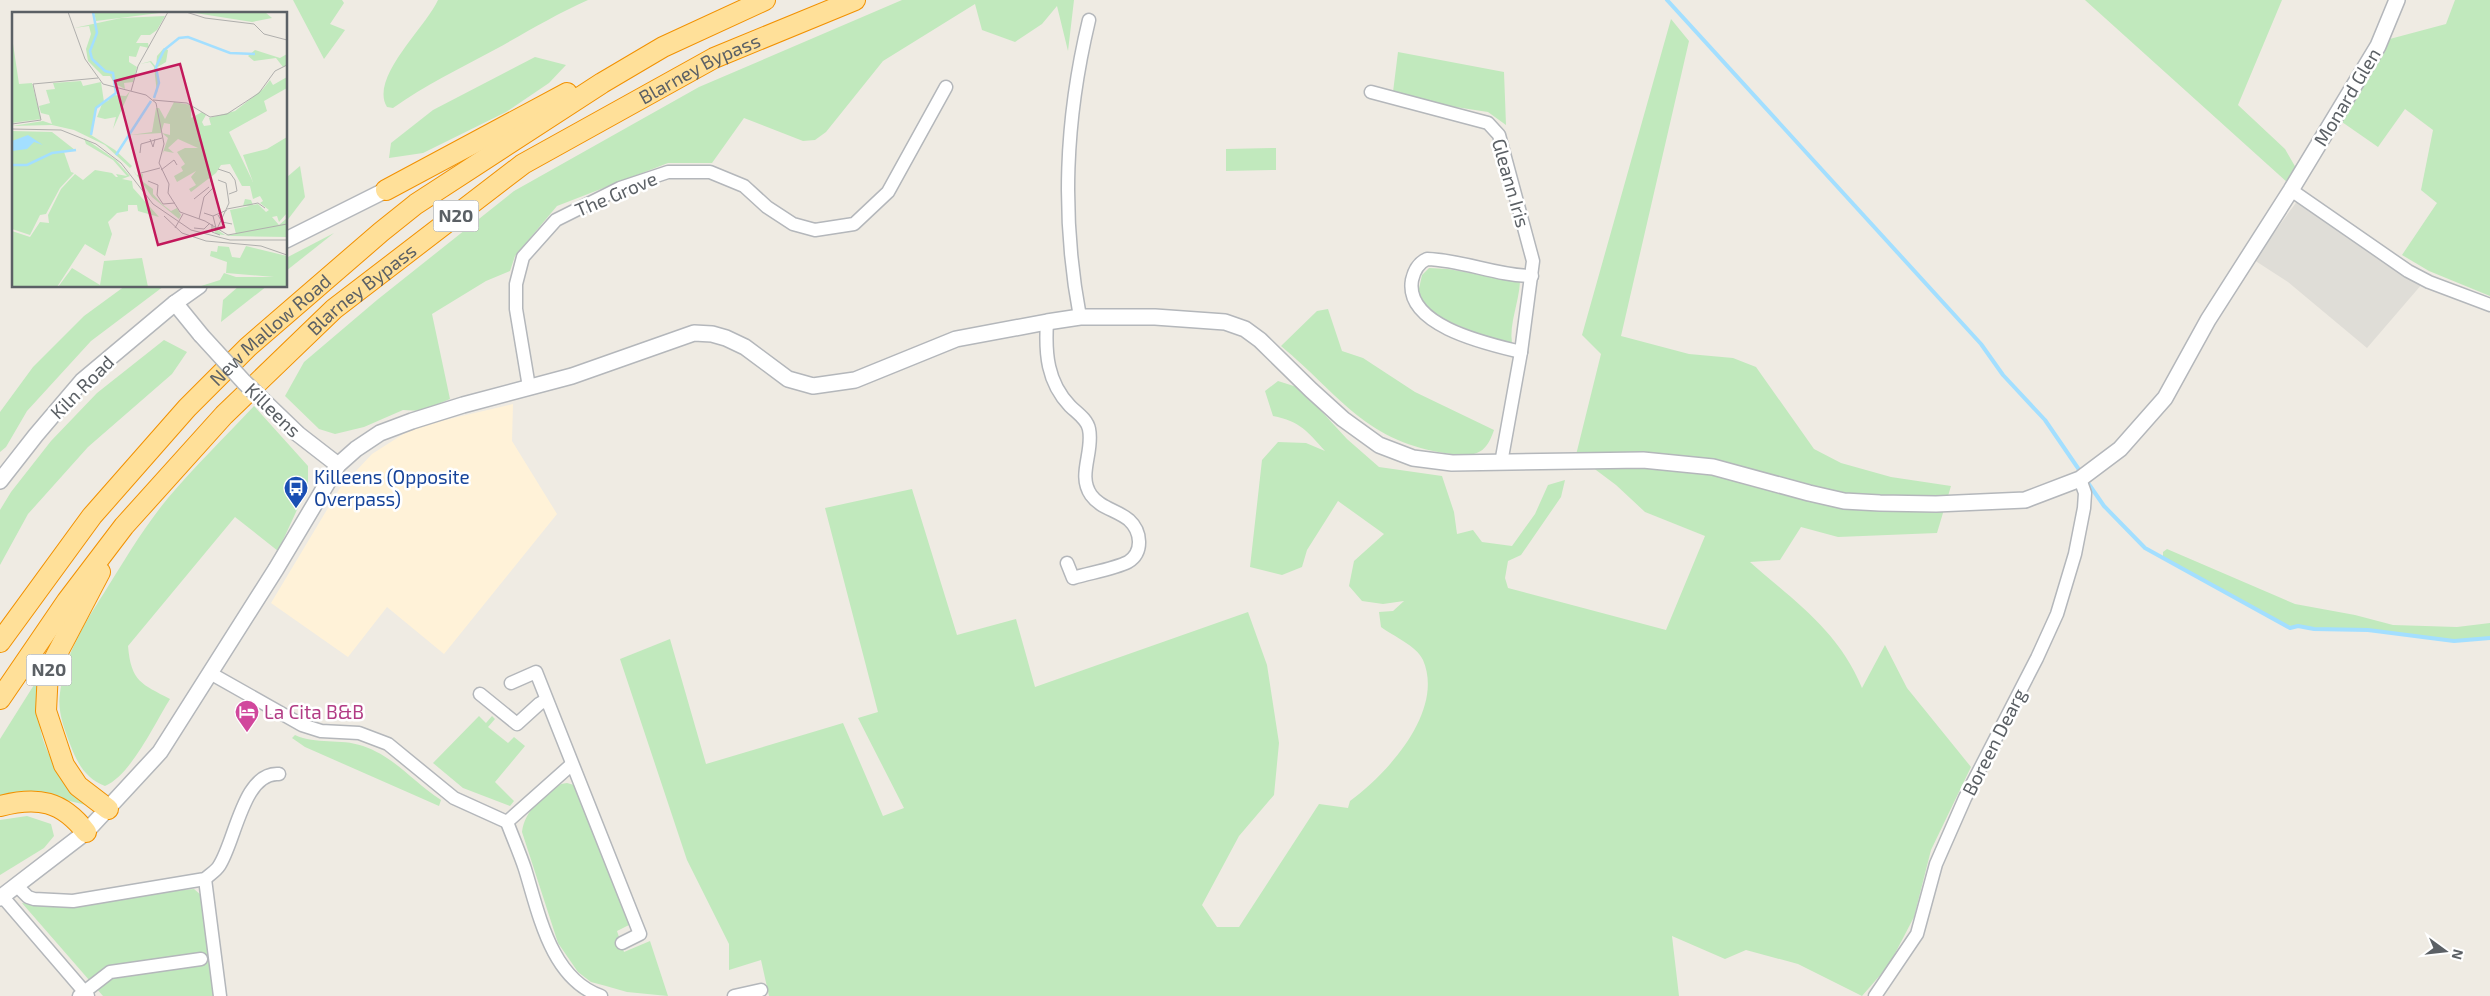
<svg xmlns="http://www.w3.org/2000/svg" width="2490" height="996" viewBox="0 0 2490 996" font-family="'Exo 2',sans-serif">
  <rect width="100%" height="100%" fill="#efebe3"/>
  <polygon fill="#fff2d8" points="513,404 512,441 557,514 444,654 387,607 348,657 271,603 340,488 372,454 408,431 436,422"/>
  <polygon fill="#dfddd7" points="2298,200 2422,284 2367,348 2288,282 2254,260"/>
  <g fill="#c1e9bd">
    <polygon points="293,0 342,0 344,3 330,24 345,30 324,59"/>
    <path d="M438,0H588C556,14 527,32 496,49C461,68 425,85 393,108L387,107C369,78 426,27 438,0Z"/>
    <polygon points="902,0 1074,0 1068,51 1057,6 1042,24 1015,42 982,30 975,4 883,61 826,132 815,140 803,141 744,118 712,163 668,163 557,206 515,256 510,271 486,281 432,314 450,399 422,411 403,410 364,427 335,434 319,429 285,396 304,362 377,300 514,191 699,87"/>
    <polygon points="2085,0 2282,0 2238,105 2285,149 2296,168 2288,183"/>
    <polygon points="2455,0 2490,0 2490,296 2429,271 2402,255 2437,203 2421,190 2433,130 2405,109 2378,147 2342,122 2346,114 2344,113 2386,40 2446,24"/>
    <path d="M1671,19L1689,41L1621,336L1689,354L1733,358L1756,367L1814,449L1841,463L1891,477L1951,486L1937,533L1838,537L1801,527L1780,560L1750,562C1795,602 1838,630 1862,688L1885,645L1907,688L1971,767L1931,850L1914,917L1889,965L1862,996L1798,964L1746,950L1725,959L1672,936L1679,996H769L761,960L729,970V944L687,860L620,659L670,639L706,764L843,723L883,816L904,808L858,718L878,712L825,508L912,489L957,635L1016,619L1035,687L1248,612L1267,665L1279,743L1274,795L1239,836L1202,905L1217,927H1239L1319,804L1348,808L1350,801C1387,774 1445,711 1423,660C1417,646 1393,636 1381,627L1379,612L1393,611L1404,601L1383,604L1362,601L1349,586L1354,561L1384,534L1338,501L1307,550L1302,567L1282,575L1250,567L1262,460L1278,442L1306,443L1325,451C1308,432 1300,421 1273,416L1265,391L1278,381L1300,388L1347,439L1379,467L1442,476L1454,512L1457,534L1473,530L1482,542L1512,546L1535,514L1548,485L1565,480L1561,497L1521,555L1508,561L1505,578L1508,588L1666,630L1705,536L1645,512L1616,485L1576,455L1601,354L1582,335Z"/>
    <polygon points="1398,52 1504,72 1506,125 1488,112 1423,102 1393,92"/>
    <polygon points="535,57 566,65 549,83 506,112 423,153 389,158 391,143 433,110"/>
    <polygon points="1276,148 1276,170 1226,171 1226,149"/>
    <polygon points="300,166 305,197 286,222 287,177"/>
    <polygon points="334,233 286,271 286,258"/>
    <path d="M1429,268L1448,269L1520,282C1519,302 1509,324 1512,343L1506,345L1440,318L1428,309L1418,293L1422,275Z"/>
    <polygon points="125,286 164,286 91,341 27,411 6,447 0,452 0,412 33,367 84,316"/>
    <polygon points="239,286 267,286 221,322 223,300"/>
    <path d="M1328,309L1342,351L1363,358L1415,392L1494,430C1486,454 1476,457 1451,454C1366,443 1341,396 1281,346L1317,311Z"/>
    <polygon points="164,340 187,352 172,374 88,447 28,514 0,565 0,510 11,492 51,441 97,393"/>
    <path d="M254,406L308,466V486L278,551L235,517L128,646C131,682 142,684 170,699C155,723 131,775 105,786C86,779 77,763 70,744C64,728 57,710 60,693C65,655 84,624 104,593C124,561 144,527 168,498C195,466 225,437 254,406Z"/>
    <polygon points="2167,549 2295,604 2355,615 2393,625 2457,627 2490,623 2490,638 2454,641 2368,630 2314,629 2284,625 2163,558 2163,552"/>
    <path d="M44,669C42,685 39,701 39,716C40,752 65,783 90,806L41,794L0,797V739Z"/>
    <polygon points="479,716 486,723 492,716 495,719 488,727 508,743 514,737 525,746 495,782 514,801 510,806 463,788 433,763"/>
    <path d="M295,735C316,745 340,738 363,746C395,757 413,782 441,800L439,806L305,747L292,738Z"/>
    <path d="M567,783L574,785L629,925L617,931L624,952L650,941L668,996L627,992L606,986L591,982L578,972L558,943L522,832C525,809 544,796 561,784Z"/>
    <polygon points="27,816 51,824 54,836 44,848 0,875 0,820"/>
    <polygon points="194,889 202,896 217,996 103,996 22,903 32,904"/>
  </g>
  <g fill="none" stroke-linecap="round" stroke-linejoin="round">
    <g stroke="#a3dfff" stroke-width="4">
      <polyline points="1667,0 1981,344 2003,375 2045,420 2082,474"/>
      <polyline points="2086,480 2104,506 2145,548 2290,628 2298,626 2314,629 2368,630 2454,641 2490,638"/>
    </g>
    <defs>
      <g id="minor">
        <polyline points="1371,92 1488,123 1499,135 1533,261 1521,352 1501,463"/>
        <polyline points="2291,190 2408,271 2429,282 2490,305"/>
        <path d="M1080,317C1061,216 1065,120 1089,20"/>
        <path d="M1047,322C1045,353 1047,382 1070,406C1077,413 1087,419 1089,429C1094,452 1077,475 1091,495C1100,508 1117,510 1129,520C1141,531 1144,552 1128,562C1114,569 1089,573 1073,578L1067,563"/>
        <path d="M1521,352C1488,344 1404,326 1412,280C1414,271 1418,263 1427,259C1463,260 1497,276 1532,276"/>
        <polyline points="529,387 516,309 516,284 523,257 556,220 620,188 668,172 710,172 744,186 767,207 793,224 815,230 854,224 888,192 946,87"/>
        <polyline points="210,673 302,725 321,731 359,733 388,744 454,798 507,822"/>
        <polyline points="511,683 536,672 640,934 622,943"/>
        <polyline points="480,694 517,724 539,704 546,700"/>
        <path d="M507,822C513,838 520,854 525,869C539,914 551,979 601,996"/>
        <polyline points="507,822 571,765"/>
        <polyline points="205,879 220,996"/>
        <path d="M16,885L28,897L34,899L73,901L205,879C209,875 216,871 219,866C235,843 243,771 279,774"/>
        <polyline points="2,896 88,996"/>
        <polyline points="79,996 110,972 201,959"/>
        <polyline points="734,996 761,990"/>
        <polyline points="1875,996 1917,934 1936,864 1965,798 2037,658 2057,614 2075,554 2084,508 2085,493 2080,479"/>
      </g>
      <g id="tertiary">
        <polyline points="286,240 386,190"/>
        <polyline points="175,303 201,335"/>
        <polyline points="298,434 338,465"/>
        <polyline points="0,481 36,435 82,381 175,303 199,286"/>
        <polyline points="0,898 86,832 160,752 276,569 338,465 356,449 380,433 412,421 463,405 572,376 694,333 712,334 726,338 745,347 788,379 813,386 855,380 956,339 1047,322 1080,317 1155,317 1225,322 1245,329 1260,340 1311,390 1343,419 1379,445 1413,458 1452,463 1643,460 1713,467 1809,493 1844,501 1880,503 1936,504 2025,500 2080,479 2120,449 2165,398 2208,320 2291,190 2378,46 2397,0"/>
      </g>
      <g id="trunk">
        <polyline points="386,190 567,93"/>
        <polyline points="100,572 48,671 46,711 64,765 78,786 108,809"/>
        <path id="s1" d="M0,642L92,516L187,408L248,347L381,232L416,204L602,83L663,47L765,0"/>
        <path id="s2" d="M0,699L67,601L124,526L224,415L334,309L523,164L714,58L855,0"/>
        <path d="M0,806C38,796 62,801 86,832"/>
      </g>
    </defs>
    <use href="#minor" stroke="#b4b7bb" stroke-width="15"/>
    <use href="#tertiary" stroke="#b4b7bb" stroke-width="18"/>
    <use href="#trunk" stroke="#f29100" stroke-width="22"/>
    <use href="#minor" stroke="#fff" stroke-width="12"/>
    <use href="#tertiary" stroke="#fff" stroke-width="15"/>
    <use href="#trunk" stroke="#ffe099" stroke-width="20"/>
    <defs>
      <polyline id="tertiary-bridge" points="201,335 244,382 298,434"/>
    </defs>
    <use href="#tertiary-bridge" stroke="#b4b7bb" stroke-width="18" stroke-linecap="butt"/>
    <use href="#tertiary-bridge" stroke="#fff" stroke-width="15"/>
  </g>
  <defs>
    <symbol id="bus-pin" viewBox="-11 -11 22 30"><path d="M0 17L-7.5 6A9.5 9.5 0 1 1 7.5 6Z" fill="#1a4fb4" stroke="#fff"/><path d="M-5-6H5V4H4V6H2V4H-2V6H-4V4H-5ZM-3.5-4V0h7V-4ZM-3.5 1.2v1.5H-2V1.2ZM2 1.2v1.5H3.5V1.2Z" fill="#fff"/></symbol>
    <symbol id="hotel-pin" viewBox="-11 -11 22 30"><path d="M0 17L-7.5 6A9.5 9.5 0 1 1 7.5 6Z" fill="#d1479c" stroke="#fff"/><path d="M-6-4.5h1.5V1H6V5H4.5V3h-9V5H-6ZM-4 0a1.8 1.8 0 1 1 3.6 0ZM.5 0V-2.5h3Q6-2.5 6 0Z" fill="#fff"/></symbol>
  </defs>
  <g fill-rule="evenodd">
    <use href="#bus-pin" x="282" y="474" width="28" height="38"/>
    <use href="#hotel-pin" x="233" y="698" width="28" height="38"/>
  </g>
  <g text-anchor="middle" stroke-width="5" stroke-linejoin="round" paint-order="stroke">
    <g fill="#fff" stroke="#8c9093" stroke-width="1">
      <rect x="433.5" y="200.5" width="45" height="31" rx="4"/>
      <rect x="26.5" y="654.5" width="45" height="31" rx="4"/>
    </g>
    <g font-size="18" font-weight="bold" fill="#5b6065">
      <text x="456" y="222">N20</text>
      <text x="49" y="676">N20</text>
    </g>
    <g font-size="19" fill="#5b6065" stroke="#fff">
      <text dy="7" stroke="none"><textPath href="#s2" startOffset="954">Blarney Bypass</textPath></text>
      <text transform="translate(2347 97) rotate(-59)" y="7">Monard Glen</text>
      <text transform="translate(1511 183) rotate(74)" y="7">Gleann Iris</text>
      <text transform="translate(616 194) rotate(-23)" y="7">The Grove</text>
      <text dy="7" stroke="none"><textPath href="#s2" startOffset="549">Blarney Bypass</textPath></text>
      <text dy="7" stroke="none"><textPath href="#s1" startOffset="414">New Mallow Road</textPath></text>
      <text transform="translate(82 387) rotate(-45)" y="7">Kiln Road</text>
      <text transform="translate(273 410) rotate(44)" y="7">Killeens</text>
      <text transform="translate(1994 742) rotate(-63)" y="7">Boreen Dearg</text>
    </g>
    <g font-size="19" fill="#164399" stroke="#fff" text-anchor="start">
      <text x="314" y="484">Killeens (Opposite<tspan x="314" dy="22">Overpass)</tspan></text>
    </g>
    <g font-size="19" fill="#b23c85" stroke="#fff" text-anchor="start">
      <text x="264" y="719">La Cita B&amp;B</text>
    </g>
  </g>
  <g transform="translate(12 12)">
    <rect width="275" height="275" fill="#efebe3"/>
    <path d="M82,0H155L84,9ZM177,0H253L260,6L240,10ZM153,4L145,18L138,23H129L124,31H136L137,36L128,34L124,45L117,44V50L125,55L121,70L112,71L113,77L102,71L98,64H91L76,49L74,37L79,22L77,14L62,16L109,6ZM0,25L7,72L20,71L29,107L0,111ZM152,36L156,38L154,50L144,56L147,72L145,81L142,55L138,50L128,52L139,49L144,55L145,44ZM243,38L268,46L275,42V53L271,55L264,46L242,49L236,44ZM275,65V76L252,89L255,99L217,120L241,170L231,143L255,137L275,125V201L267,210L265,204L260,205L267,213L275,206V225L220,224L204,222L200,214L213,223L224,222L218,198L238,194H231L233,187L239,188L241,193L246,192L254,200L257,198L248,191L251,189L248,184L241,187L238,174H230L218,152L209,153L204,161L179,180L177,177L184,173L179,165L184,159L165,170L162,164L171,159L169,155L173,152L165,140L173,136H186L166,127L156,136L162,141L152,139L150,143L156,126L150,121L158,123V112L152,111L149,121L118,123L140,120L144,96H147L153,107L162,90L179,93V106L190,100L194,103L190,110L192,114L199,113L197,106L223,99L251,77L258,68L261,73ZM69,69L71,74L89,70L92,90L96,89L100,83L114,84L118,79L101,117L104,105L93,107L85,105L90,92L84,96L79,123L103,138L120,154L118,156L93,133L62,118L40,113L0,114L31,109L40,112L37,103L29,101L27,94L38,91L34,78L43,77L41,71ZM0,119L40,120L63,138L52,140L59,160L62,161L48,176L34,202L28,203L18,223L0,217ZM72,126L104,148L118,164L110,167L120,169L121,176L147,205L126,199L125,193H116V199L105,201L96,210L100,222L93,244L73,232L45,275H0V219L18,225L28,210L37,211L36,203L49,177L63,162L71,168L83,158L100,161L104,165H106L104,162L115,164L101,148L74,132ZM121,158L124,163L131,162L130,169L141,177V182L150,192L159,199L165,196L169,203L167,207L140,185ZM206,234L217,235L220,245L228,246L234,234L275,244V275H186L208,268L212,261L224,265H262L214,261L215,250L198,244L199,239L205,240ZM130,246L136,275H46L60,256L88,273L92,249Z" fill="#c1e9bd"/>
    <path d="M16,123L31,133L22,130L15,137L0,139V129Z" fill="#a3dfff"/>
    <path fill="none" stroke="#a3dfff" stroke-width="2.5" d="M142,86L147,71L144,55L152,38L167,26L176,25L218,41L243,42M79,123L84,96L104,81L101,61L93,59L80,47L78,39L85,21L81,0M104,143L139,89M0,153H15L40,141L64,138"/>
    <path fill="none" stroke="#b0afad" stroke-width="1" d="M56,0L73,47L91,72L134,83L144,91L152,132L147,151L157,172L156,181L168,200L193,209L216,223L275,212M174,0L193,6L242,12L252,22L275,28M119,79L126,54L156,0M141,88L175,91L198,105L215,102L247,81L263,59L275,53M0,112L29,108L21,72L86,66M0,117L49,118L84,132L109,151L141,192L179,218L218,228H275M138,127L141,135L143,127M128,141L129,132L150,126M206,157L218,161L223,168L225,179L217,182M149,158L162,148L165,153M129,161L148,156M136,169L146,173L145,183L151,192L163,191M192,185L201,176L198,165M182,187L197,175M215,197L246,191L253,196M192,201L201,204L204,216M206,203L210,210L220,212M152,204L170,221L194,229L249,234L275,243M201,204L215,198M187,207L192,185M200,212V220L208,223M163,216L171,202M182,216L192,217L198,211M205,217L217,191L214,171L206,168"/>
    <path fill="#c2185b" fill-opacity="0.15" stroke="#c2185b" stroke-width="2.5" d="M168,52L212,215L146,233L103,69Z"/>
    <rect width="275" height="275" fill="none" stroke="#5b6065" stroke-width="2.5"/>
  </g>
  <g transform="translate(2445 951) rotate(105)" stroke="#ffffff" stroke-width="4" paint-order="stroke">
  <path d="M0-4L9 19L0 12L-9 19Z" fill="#5b6065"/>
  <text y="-8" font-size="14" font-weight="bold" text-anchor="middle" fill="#5b6065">N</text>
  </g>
</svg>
